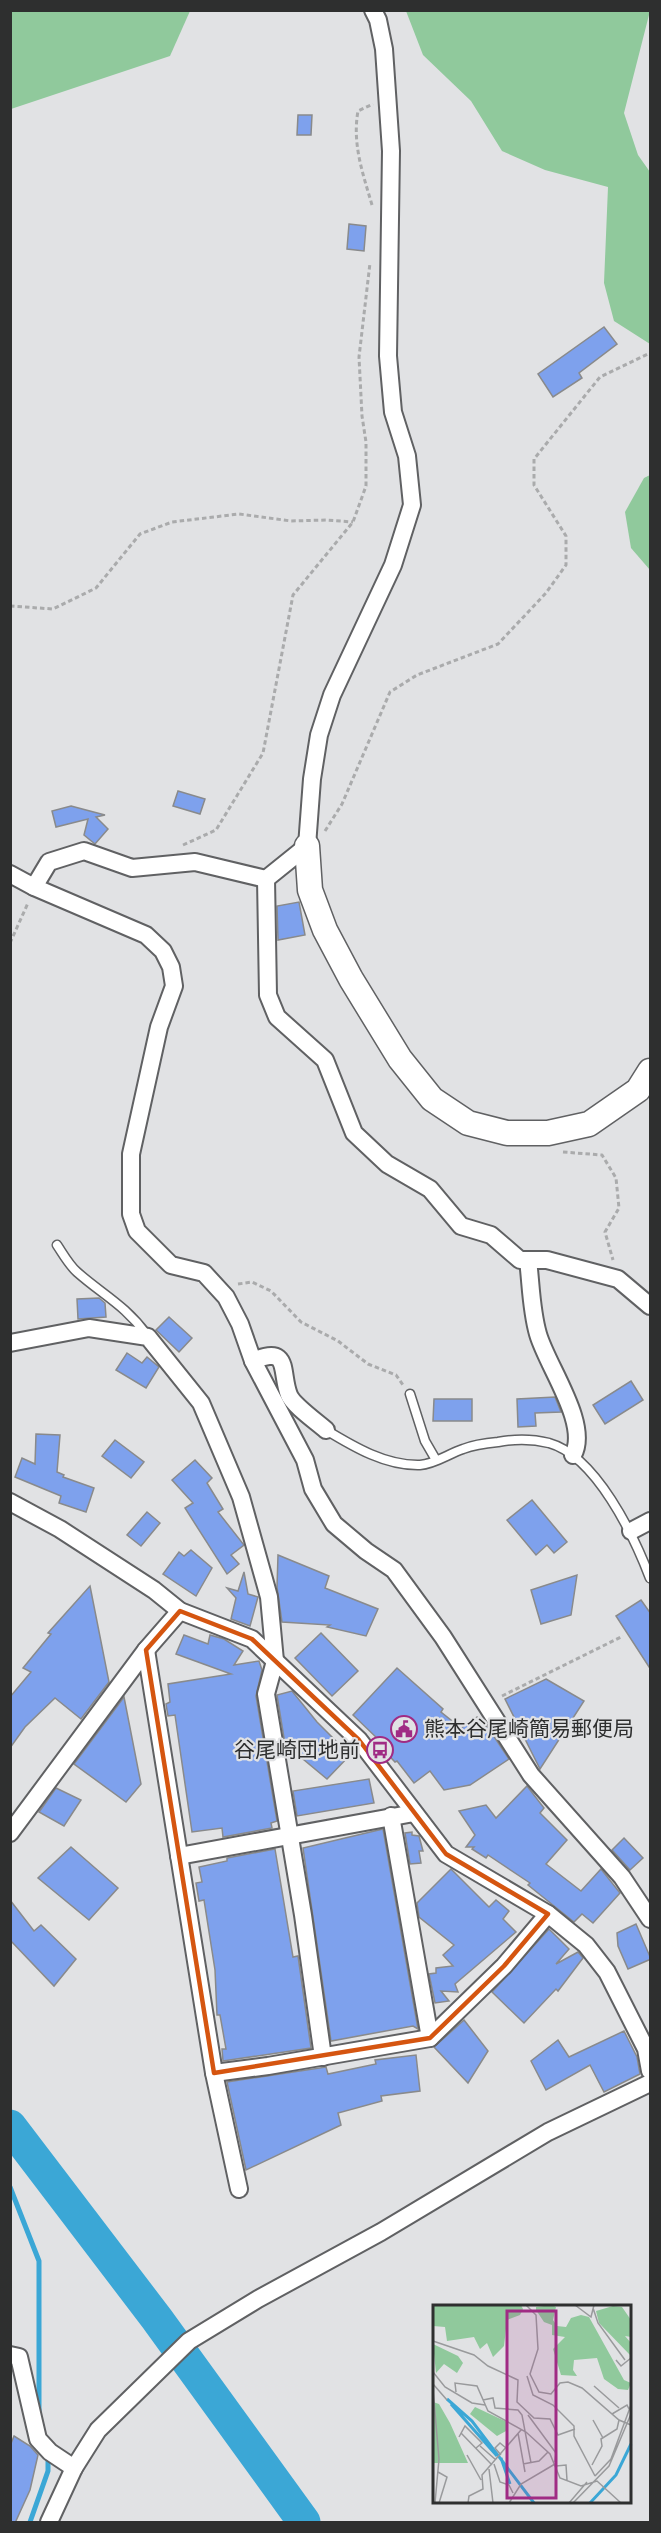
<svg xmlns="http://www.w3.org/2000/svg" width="661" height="2533" viewBox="0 0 661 2533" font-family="Barlow,'Noto Sans JP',sans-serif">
  <rect width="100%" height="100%" fill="#e1e2e4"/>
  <g fill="#90c99c">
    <polygon points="10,11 11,10 190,11 170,56 11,109"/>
    <polygon points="406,11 650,11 624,113 638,155 650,172 650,344 614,321 604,283 608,187 545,170 502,151 471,101 423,55"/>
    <polygon points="650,475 650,570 631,548 625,512 644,478"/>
  </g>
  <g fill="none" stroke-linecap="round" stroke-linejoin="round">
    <g stroke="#3ba7d6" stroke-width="5">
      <polyline points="10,2187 39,2261 39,2411"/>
      <polyline points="30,2522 48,2471 48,2455"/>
    </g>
    <polyline stroke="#3ba7d6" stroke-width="33" points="10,2126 157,2319 304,2522"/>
  </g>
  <g fill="#7ea1ed" stroke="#898a8b" stroke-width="1.5">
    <polygon points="298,115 312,115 311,135 297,135"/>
    <polygon points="349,224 366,226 364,251 347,249"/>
    <polygon points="604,327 617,344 579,373 582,378 553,397 538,374"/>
    <polygon points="178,791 205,799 200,814 173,806"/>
    <polygon points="71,806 105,815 96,817 108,829 95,844 84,835 88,819 56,827 52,811"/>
    <polygon points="299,902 305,935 278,940 277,906"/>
    <polygon points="99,1298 105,1303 106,1317 78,1319 77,1299"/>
    <polygon points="169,1317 192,1338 179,1352 156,1330"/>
    <polygon points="127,1353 142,1363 147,1357 159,1367 146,1388 116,1370"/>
    <polygon points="631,1381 643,1400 605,1424 593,1405"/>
    <polygon points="555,1397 561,1412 535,1413 536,1426 518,1427 517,1399"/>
    <polygon points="434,1399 472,1399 472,1421 433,1421"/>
    <polygon points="36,1434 60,1435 57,1472 64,1475 63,1477 94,1488 86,1512 59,1503 61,1496 15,1477 22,1458 35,1464"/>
    <polygon points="115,1440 144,1462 131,1478 102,1456"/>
    <polygon points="195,1460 212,1478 207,1483 223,1509 218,1512 244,1545 231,1555 239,1564 227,1574 185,1508 193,1503 172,1480"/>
    <polygon points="532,1500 567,1542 554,1553 547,1545 536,1555 507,1520"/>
    <polygon points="147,1512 160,1523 141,1546 127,1535"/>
    <polygon points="191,1550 212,1568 196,1596 163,1574 179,1552 184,1556"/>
    <polygon points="278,1555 329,1576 325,1588 378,1609 366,1636 327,1627 330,1625 282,1622 277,1587"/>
    <polygon points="244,1572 248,1594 258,1597 250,1626 231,1619 236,1598 227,1588 238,1591"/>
    <polygon points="577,1575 571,1615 541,1624 531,1590"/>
    <polygon points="90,1586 109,1682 81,1719 55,1698 25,1727 10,1748 10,1697 31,1672 23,1668 51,1634 48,1633"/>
    <polygon points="641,1600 651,1614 651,1670 616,1616"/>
    <polygon points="321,1633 358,1671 332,1696 295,1658"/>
    <polygon points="184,1635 208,1644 210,1635 224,1639 243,1651 234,1665 259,1661 262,1670 256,1696 277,1821 271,1823 272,1828 223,1837 222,1828 192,1832 175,1715 168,1716 166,1704 170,1702 168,1684 231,1674 176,1654"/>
    <polygon points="397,1668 443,1709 441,1712 461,1728 477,1717 484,1728 487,1726 509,1759 470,1785 444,1790 430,1771 414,1783 397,1761 395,1762 377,1743 379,1740 353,1715"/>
    <polygon points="546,1679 584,1701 540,1769 505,1699"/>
    <polygon points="292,1691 317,1722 350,1755 327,1779 285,1744 277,1695"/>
    <polygon points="124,1697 141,1784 126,1802 74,1764"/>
    <polygon points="369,1779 374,1803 297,1816 293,1791"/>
    <polygon points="527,1786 544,1808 540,1813 567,1840 546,1864 581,1891 601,1869 620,1893 593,1923 582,1914 574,1922 528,1885 530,1883 488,1855 486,1858 472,1849 474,1847 466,1847 475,1835 459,1811 486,1805 496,1818"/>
    <polygon points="56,1788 81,1800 64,1826 39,1812"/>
    <polygon points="383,1829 418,2029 413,2026 331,2041 303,1848"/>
    <polygon points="412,1832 412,1835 419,1836 423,1851 419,1851 421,1863 410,1864 405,1833"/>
    <polygon points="624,1838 643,1858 630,1870 612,1850"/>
    <polygon points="71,1847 118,1888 89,1920 38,1878"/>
    <polygon points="275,1849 293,1957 298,1956 311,2048 223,2061 222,2049 226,2049 220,2015 217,2015 215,1970 204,1900 199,1901 196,1883 202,1882 199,1867 227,1861 227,1858"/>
    <polygon points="451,1869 489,1907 496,1900 509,1911 503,1919 516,1932 455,1984 458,1992 441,1991 449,2001 435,2003 429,1974 436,1973 436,1968 453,1966 443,1955 454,1945 419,1917 417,1903"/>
    <polygon points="10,1900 34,1931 41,1925 76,1959 54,1986 10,1940"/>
    <polygon points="636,1924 651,1959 628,1969 618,1946 617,1933"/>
    <polygon points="549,1929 569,1949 556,1964 578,1952 583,1958 558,1991 556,1989 524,2023 492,1992"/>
    <polygon points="464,2020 488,2051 468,2083 434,2047"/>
    <polygon points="624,2031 637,2057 640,2074 604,2092 590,2065 546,2090 531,2061 558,2040 569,2057"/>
    <polygon points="416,2055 420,2091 381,2096 382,2101 338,2113 341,2125 246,2170 227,2082 326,2067 328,2074 376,2064 375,2060"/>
    <polygon points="14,2436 30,2446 38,2455 30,2490 15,2523 10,2523 10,2446"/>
  </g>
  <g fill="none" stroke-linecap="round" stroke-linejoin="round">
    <defs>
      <g id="lane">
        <path d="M57,1245C63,1254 69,1265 77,1272C103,1295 125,1305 147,1335"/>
        <polyline points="410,1394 425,1441 436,1460"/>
        <path d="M326,1430C354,1447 386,1466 420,1465C435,1464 448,1454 463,1449C473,1445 487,1443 498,1442C514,1439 533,1439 549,1443C596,1456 634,1536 650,1578"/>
      </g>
      <g id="street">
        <polyline points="10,874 34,887 146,935 163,951 171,967 174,986 159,1027 131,1154 131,1214 137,1231 171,1265 204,1273 226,1297 240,1324 253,1361 305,1460 313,1489 334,1524 366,1551 394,1570 443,1637 531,1775 622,1877 650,1919"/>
        <polyline points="266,879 307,846 312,779 319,735 332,695 393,565 412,505 407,456 393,412 388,356 391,151 384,49 378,20 373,10"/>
        <polyline points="266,879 268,995 277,1017 325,1060 354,1133 387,1164 430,1189 461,1226 491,1235 520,1260 547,1260 618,1279 650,1306"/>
        <polyline points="34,887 49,862 84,851 132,868 195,862 266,879"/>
        <path d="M528,1260C531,1284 531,1310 538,1334C547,1366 590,1424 573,1455"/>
        <polyline points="10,1343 89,1328 148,1337 201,1403 241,1497 269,1597 275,1661 266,1694 303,1915 323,2057"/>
        <path d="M253,1361C291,1344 280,1373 289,1395C293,1405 317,1422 326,1430"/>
        <polyline points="10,1502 60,1529 154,1590 180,1611 252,1639 359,1740 446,1854 548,1914 586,1945 607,1972 646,2049 650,2071"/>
        <polyline points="631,1531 650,1521"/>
        <polyline points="146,1650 214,2073 239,2189"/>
        <polyline points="391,1816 430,2038"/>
        <polyline points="10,1833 146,1650 180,1611"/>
        <polyline points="179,1856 414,1813"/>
        <polyline points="214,2073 268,2066 430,2038 504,1966 548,1914"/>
        <polyline points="10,2355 19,2357 38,2439 50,2452 74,2468"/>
        <polyline points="49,2522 74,2468 98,2430 189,2341 258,2299 381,2232 548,2132 650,2083"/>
      </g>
      <polyline id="secondary" points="307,846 310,890 325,930 351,979 400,1059 432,1099 468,1123 507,1133 548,1133 589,1124 638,1090 650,1071"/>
    </defs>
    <use href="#lane" stroke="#606163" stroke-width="11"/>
    <use href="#street" stroke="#606163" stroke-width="20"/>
    <use href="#secondary" stroke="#606163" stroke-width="27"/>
    <g stroke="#aaabac" stroke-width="3" stroke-dasharray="4.5 3" stroke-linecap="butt">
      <path d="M372,205C363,174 352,144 358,111L373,104"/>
      <polyline points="10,606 53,609 96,588 140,534 172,522 239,514 291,521 327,520 353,522"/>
      <polyline points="325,831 342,804 390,692 417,675 498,644 546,593 566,565 566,536 534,485 534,459 600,377 650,353"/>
      <polyline points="183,845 216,830 263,753 293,595 353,522 366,486 366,442 362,416 359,357 370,263"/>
      <polyline points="10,943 28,903"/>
      <polyline points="563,1152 602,1155 616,1178 619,1208 605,1232 613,1260"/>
      <polyline points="238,1284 252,1282 271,1291 301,1322 338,1341 368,1364 396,1375 403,1385"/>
      <polyline points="502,1696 623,1636"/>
    </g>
    <use href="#lane" stroke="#fff" stroke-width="8"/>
    <use href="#street" stroke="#fff" stroke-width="16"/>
    <use href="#secondary" stroke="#fff" stroke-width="24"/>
  </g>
  <path fill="none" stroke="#d55510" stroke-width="4.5" stroke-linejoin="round" d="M180,1611L252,1639L359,1740L446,1854L548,1914L504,1966L430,2038L214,2073L146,1650Z"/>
  <defs>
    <symbol id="civic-ring" viewBox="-11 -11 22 22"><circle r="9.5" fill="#e1e2e4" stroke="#a02b84" stroke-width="1.5"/><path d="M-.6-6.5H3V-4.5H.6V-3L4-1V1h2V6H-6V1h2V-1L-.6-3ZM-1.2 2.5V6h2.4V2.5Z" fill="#a02b84"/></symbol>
    <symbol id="bus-ring" viewBox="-11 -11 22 22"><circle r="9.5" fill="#e1e2e4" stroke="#a02b84" stroke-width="1.5"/><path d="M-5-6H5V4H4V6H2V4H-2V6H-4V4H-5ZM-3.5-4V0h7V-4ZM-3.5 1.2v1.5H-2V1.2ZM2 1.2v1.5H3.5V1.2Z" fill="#a02b84"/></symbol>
  </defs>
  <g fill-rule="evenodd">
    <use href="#civic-ring" x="389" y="1714" width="30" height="30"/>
    <use href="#bus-ring" x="365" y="1735" width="30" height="30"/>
  </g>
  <g text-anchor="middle" stroke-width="4.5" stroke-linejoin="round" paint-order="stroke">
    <g font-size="21" fill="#2e2f2f" stroke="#e1e2e4" text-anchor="start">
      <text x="424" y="1736">熊本谷尾崎簡易郵便局</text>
      <text x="360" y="1757" text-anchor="end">谷尾崎団地前</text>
    </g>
  </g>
  <g transform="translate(433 2305)">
    <rect width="198" height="198" fill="#e1e2e4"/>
    <path d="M0,0H88L90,4L87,10L74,15L71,41L60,52L54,38L47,44L41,32L14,36L12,22L0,21ZM119,0L123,2L120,15L124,21L133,22L138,13L148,10L156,12L191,75L198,78L195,85L185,84L171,74L164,53L141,55L140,65L144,71L128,70L120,44L132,32L119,30V20L111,17L103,5V2ZM180,1L189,2L198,15V32L192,31L198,38V51L166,18L163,6ZM0,39L25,51L30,58L24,68L11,59L3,68ZM0,97L6,99L17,118L35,158H0ZM42,102L74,117L73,126L64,131L37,109Z" fill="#90c99c"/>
    <path fill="none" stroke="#3ba7d6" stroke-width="3" d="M14,94L39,116L101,198M18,99L64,151M68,153L77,179M157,198L183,170L198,139"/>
    <path fill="none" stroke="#999a9c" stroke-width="1.5" d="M93,0L103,10L105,44L97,69L106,87L118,89L127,78L135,77L149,83L186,115L198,120M142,0L158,12L161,0M160,3L165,18L192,55M0,36L41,50L55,61L85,75L84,97L101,113L117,114L125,130L142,124M183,55L188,61L198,53M0,67L12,82L39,98L52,100M94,71L100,90L120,100L141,121V131L162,171M0,79L14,95M161,81L186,103M0,85L6,154L2,198M23,87L22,78L44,81L55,106L93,127L117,149L127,173L148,181L164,176L188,198M50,95L60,93L62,103L85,105L89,110L98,158M179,109L194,100L196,104M95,110L123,148L122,157M160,115L170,133M28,128L59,160M85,128L92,167M26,132L32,121L49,138L43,143M47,141L63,155M34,150L48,175M68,150L62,143L67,138L73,143M61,159L67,177L76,180L80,188M90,159L106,156L115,147M159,160L169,141L168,134L184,124L186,115M123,161L133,160L134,175M56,164L60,198M5,167L14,172L6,198M162,171L178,154L198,100M35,198L36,191L50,184L49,170L88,125M76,198L88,179L122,159M136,198L154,177M140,198L176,161L198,109"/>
    <path fill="#a02b84" fill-opacity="0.15" stroke="#a02b84" stroke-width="3" d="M74,6H123V193H74Z"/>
    <rect width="198" height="198" fill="none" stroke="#2e2f2f" stroke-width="3"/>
  </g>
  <rect width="661" height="2533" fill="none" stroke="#2e2f2f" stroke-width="24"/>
</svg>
